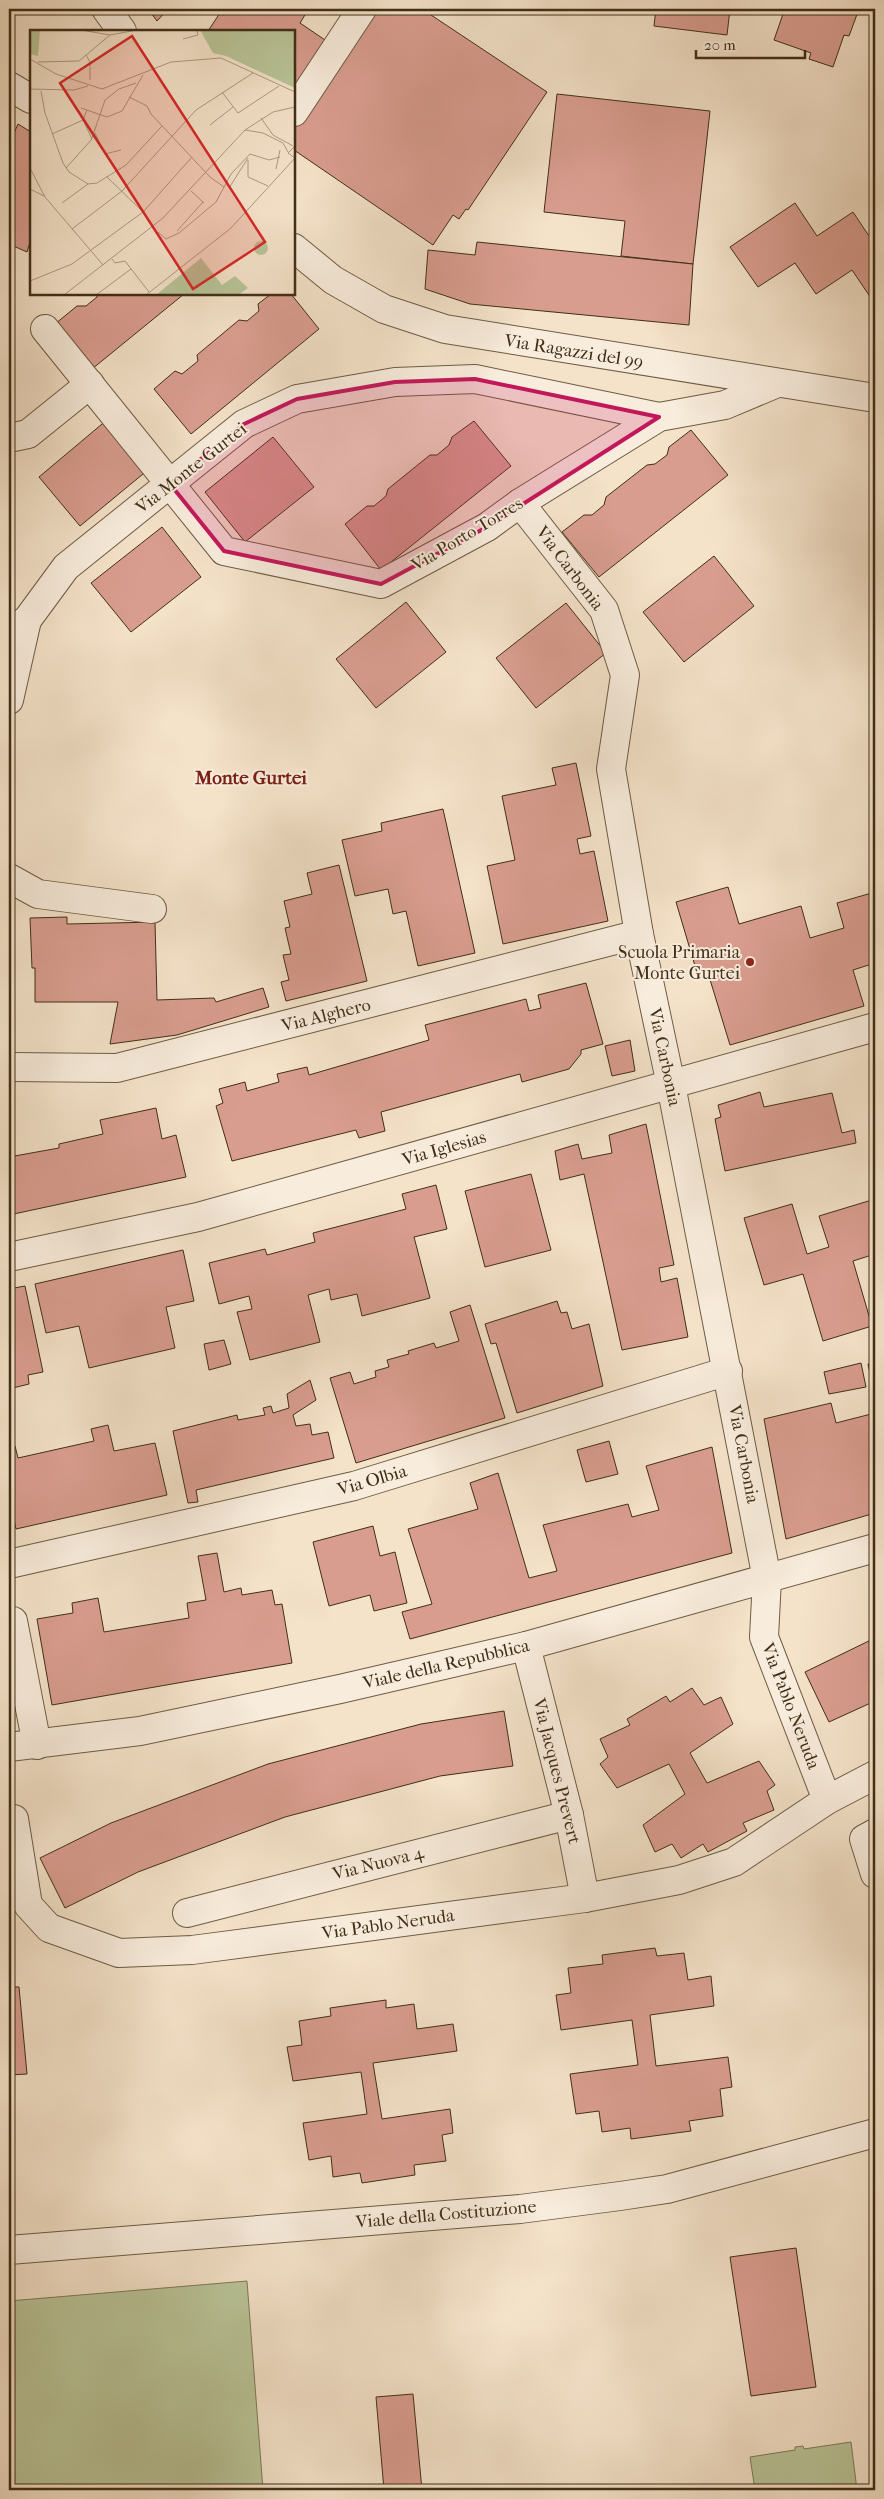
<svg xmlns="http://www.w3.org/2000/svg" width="884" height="2499" viewBox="0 0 884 2499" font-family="'IM FELL French Canon',serif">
  <rect width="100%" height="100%" fill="#f4e2c9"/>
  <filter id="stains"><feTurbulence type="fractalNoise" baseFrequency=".004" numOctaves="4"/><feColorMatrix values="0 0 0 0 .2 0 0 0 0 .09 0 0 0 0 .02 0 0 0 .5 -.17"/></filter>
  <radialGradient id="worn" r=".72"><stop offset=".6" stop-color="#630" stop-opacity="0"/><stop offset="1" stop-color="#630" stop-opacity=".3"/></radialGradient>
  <g fill="#b9c498" stroke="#7c7a58">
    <polygon points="247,2281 263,2490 9,2490 9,2301"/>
    <polygon points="851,2442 857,2490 755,2490 750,2457 795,2450 795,2447 803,2446 804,2449"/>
  </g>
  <g fill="#d99d8f" stroke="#402f17">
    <polygon points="148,9 168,9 157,21"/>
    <polygon points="227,9 315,9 312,13 308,10 300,23 325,40 294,88 294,31 208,31 220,13 224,15"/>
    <polygon points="373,9 422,9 547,92 468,210 466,209 459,219 453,215 433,245 294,150 294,127"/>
    <polygon points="656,9 730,9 727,35 654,26"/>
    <polygon points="780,9 859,9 849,36 844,35 833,67 809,59 811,53 774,40 784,11"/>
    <polygon points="557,94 710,111 693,264 621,256 625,221 544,212"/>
    <polygon points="18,124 31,132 31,239 27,252 9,244 9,145"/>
    <polygon points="795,203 817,236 853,212 875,245 875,304 852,270 816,294 795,263 758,287 730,247"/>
    <polygon points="477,242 693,264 689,325 470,304 425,289 428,250 475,255"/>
    <polygon points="97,294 184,294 92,369 55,324 77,306 86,306 97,297"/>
    <polygon points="271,294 291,294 319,329 191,434 154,389 175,371 182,374 198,361 197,355 239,320 247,321 259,311 258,304"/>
    <polygon points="108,419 149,469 80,526 39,477"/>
    <polygon points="474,421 511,466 381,570 345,524 367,506 374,506 386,496 388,489 430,455 437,455 449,445 452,437"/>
    <polygon points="691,430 728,475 599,577 562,532 584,515 592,515 604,505 606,497 647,465 655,464 667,455 669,447"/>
    <polygon points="273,437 314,487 245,542 205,492"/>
    <polygon points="162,527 201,577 131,632 91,583"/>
    <polygon points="714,556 754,606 684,662 643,612"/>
    <polygon points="406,602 446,652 376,708 336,659"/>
    <polygon points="566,603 606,653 536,708 496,658"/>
    <polygon points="576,763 591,836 577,839 580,854 594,851 608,921 503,944 487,866 515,860 502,796 556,785 552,768"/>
    <polygon points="443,809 475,953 418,966 406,911 393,914 388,889 355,896 342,840 382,831 381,823"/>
    <polygon points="339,865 367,981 286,1001 281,982 289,980 283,955 291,954 285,928 290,927 284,901 312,894 307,873"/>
    <polygon points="728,887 739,924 801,906 810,938 844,928 837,903 875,892 875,963 853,970 864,1006 730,1045 708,973 698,976 676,902"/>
    <polygon points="67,917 67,924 155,922 157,1000 214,998 216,1002 263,988 269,1007 177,1035 110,1044 118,1002 35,1002 35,968 32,968 30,918"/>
    <polygon points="586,983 603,1044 581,1050 581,1054 569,1069 522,1082 520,1074 381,1112 385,1131 359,1138 356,1130 232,1161 216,1106 223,1103 219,1089 245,1082 247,1091 279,1082 277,1074 307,1067 309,1075 429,1040 425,1025 526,999 529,1011 541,1008 538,995"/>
    <polygon points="630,1040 635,1071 612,1076 605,1046"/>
    <polygon points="760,1092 764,1107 832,1093 842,1133 854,1130 856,1143 725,1171 715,1119 721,1117 718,1105"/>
    <polygon points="156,1108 162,1139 176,1135 186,1177 9,1215 9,1157 59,1148 59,1144 103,1134 100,1120"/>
    <polygon points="646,1124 674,1265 659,1268 661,1282 677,1278 688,1337 622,1350 584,1174 560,1180 555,1151 578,1144 582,1159 612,1153 609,1135"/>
    <polygon points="531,1174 551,1250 485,1267 465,1191"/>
    <polygon points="436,1185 447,1229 414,1237 430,1298 362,1316 357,1294 331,1300 329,1289 308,1295 320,1342 250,1360 237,1312 252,1309 249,1296 219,1304 209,1263 265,1249 267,1255 315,1242 313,1233 406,1209 402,1194"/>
    <polygon points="875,1199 875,1254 853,1261 872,1326 823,1341 803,1274 764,1285 744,1218 792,1204 807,1254 829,1247 819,1216"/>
    <polygon points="183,1250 194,1301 166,1307 175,1348 89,1368 79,1326 46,1333 35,1284"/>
    <polygon points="25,1286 43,1372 28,1375 29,1384 9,1389 9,1289"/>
    <polygon points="557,1301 561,1313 567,1312 572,1329 589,1324 603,1386 517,1413 496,1343 491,1344 485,1324"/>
    <polygon points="470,1305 505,1418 356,1463 330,1378 350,1372 354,1384 376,1377 375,1371 389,1367 387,1360 409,1354 408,1351 434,1343 436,1348 459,1341 450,1312"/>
    <polygon points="224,1340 231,1364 209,1370 204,1344"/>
    <polygon points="875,1362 875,1398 868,1364"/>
    <polygon points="861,1363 866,1387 829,1394 824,1372"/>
    <polygon points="310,1380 316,1400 293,1415 296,1426 310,1424 312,1435 328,1432 334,1458 196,1490 198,1502 188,1503 173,1431 237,1415 238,1420 265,1415 263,1408 271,1406 273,1413 289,1408 287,1394"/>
    <polygon points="831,1403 836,1423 875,1413 875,1513 786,1539 764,1419"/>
    <polygon points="108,1425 114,1451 155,1443 167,1495 16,1529 9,1497 9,1447 15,1446 18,1458 94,1441 91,1429"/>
    <polygon points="609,1441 618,1474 586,1482 577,1450"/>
    <polygon points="712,1447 732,1553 410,1639 402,1612 432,1604 408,1529 478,1509 470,1483 498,1473 529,1578 557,1571 543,1525 628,1504 632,1517 659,1510 646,1466"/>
    <polygon points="373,1526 380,1556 395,1552 407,1603 374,1611 370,1595 329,1606 313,1542"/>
    <polygon points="217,1553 224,1592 241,1588 242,1595 272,1590 275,1605 282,1604 292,1663 52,1705 37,1619 73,1613 72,1603 98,1598 104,1632 189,1618 187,1603 206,1600 198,1556"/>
    <polygon points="875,1638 875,1701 829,1722 805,1672"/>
    <polygon points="692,1688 704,1705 721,1697 733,1724 690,1753 707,1783 759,1761 775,1785 767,1791 774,1810 743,1823 747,1831 708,1852 703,1844 681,1858 672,1844 655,1852 643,1825 685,1794 669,1764 617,1788 600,1764 608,1757 600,1739 630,1725 627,1719 666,1696 670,1702"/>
    <polygon points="504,1711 513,1766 440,1776 285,1817 138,1872 65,1908 40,1858 111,1823 268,1764 421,1724"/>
    <polygon points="655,1948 657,1956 684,1953 688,1980 711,1976 714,2006 650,2015 656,2066 728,2057 732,2087 720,2089 723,2116 689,2121 691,2131 631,2139 630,2128 602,2132 599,2111 576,2114 570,2074 638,2065 632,2020 561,2030 556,1995 571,1993 568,1968 603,1964 602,1955"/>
    <polygon points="9,1987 19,1987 27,2074 9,2075"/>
    <polygon points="386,2000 386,2008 414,2004 417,2029 453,2024 457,2051 373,2063 382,2119 450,2109 453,2133 442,2135 446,2161 414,2165 415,2175 362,2183 360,2173 333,2177 331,2156 309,2160 303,2123 367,2114 361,2072 293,2081 287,2047 302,2045 299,2021 331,2016 330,2008"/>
    <polygon points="796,2248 816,2387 751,2396 730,2257"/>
    <polygon points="413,2394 422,2490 384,2490 376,2397"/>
  </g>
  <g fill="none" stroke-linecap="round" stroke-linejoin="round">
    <defs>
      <g id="minor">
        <polyline points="106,9 122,31"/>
        <polyline points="9,86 31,99"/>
        <polyline points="294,112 362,9"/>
        <polyline points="294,248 333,280 384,309 445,329 875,398"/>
        <polyline points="45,329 224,551 381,584 487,527 520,503 659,417 725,405 775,384"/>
        <polyline points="9,438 28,434 90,384"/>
        <polyline points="520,503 604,610 625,675 611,769 639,934 671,1085 767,1579 764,1637 827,1800"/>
        <polyline points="9,632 27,620 66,567 244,424 297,399 395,382 475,379 659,417"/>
        <polyline points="9,700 27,620"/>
        <polyline points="9,878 38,894 152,909"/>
        <polyline points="9,1067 117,1068 639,934"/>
        <polyline points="9,1257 198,1217 875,1027"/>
        <polyline points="9,1564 354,1486 728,1371"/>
        <polyline points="13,1621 37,1745"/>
        <polyline points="526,1646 569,1815 585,1898"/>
        <polyline points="9,1747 140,1731 340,1689 526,1646 875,1548"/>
        <polyline points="14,1819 28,1905 49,1928 119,1953 192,1950 585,1898 679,1880 734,1862 827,1800 875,1775"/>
        <polyline points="875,1833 864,1839 875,1874"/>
        <polyline points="187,1913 569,1815"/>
        <polyline points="9,2250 520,2209 620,2196 667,2189 875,2133"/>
      </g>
    </defs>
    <use href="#minor" stroke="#6d5c44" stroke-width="30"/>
    <use href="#minor" stroke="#f8ecdc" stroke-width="28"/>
  </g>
  <path fill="#c2185b" fill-opacity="0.2" stroke="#c2185b" stroke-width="4" stroke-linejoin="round" d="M475,379L659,417L487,527L381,584L224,551L170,484L244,424L297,399L395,382Z"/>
  <circle fill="#8f2418" stroke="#f8ecdc" stroke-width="2" cx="750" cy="962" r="5"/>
  <g text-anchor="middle" stroke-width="4" stroke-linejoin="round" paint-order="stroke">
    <g font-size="18" fill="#402f17" stroke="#f8ecdc">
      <text transform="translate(574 351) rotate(9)" y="6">Via Ragazzi del 99</text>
      <text transform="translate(191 468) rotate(-38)" y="6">Via Monte Gurtei</text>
      <text transform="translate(467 534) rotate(-31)" y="6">Via Porto Torres</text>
      <text transform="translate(570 568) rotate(53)" y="6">Via Carbonia</text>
      <text transform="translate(326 1015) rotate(-14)" y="6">Via Alghero</text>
      <text transform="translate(665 1057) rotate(78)" y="6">Via Carbonia</text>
      <text transform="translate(444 1148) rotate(-16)" y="6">Via Iglesias</text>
      <text transform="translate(744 1454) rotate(79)" y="6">Via Carbonia</text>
      <text transform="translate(372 1480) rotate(-16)" y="6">Via Olbia</text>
      <text transform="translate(446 1664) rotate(-13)" y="6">Viale della Repubblica</text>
      <text transform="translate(791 1706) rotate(69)" y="6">Via Pablo Neruda</text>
      <text transform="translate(557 1771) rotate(76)" y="6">Via Jacques Prevert</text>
      <text transform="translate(378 1863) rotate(-14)" y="6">Via Nuova 4</text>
      <text transform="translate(388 1924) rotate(-8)" y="6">Via Pablo Neruda</text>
      <text transform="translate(446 2214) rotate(-5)" y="6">Viale della Costituzione</text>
    </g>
    <g font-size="18" fill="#402f17" stroke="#f8ecdc" text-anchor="end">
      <text x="740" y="958">Scuola Primaria<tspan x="740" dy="21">Monte Gurtei</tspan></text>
    </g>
    <g font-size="19" font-weight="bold" fill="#7a1f14" stroke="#f8ecdc">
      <text x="251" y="784">Monte Gurtei</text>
    </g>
  </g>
  <g transform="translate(30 30)">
    <rect width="265" height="265" fill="#f4e2c9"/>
    <path d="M0,0H10L8,26L0,24ZM170,0H265V58L196,26L183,23ZM224 218a7 7 0 1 1 14 0a7 7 0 1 1-14 0ZM171,228L192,255L205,246L218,258L208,265H126Z" fill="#b9c498"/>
    <path fill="none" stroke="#ac9a82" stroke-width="1" d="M51,0L80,5M153,9L168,5L167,0M56,25L60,32V50M0,29L26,44L72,59L141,32L191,28L265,62M8,32L49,31L80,5L107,0M0,59L44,60L58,56M11,61L15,83L33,133L39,142L58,154M192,62L208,83L249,56M99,67L117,76L121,84L180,147L194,157M51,78L77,87L92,81L113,45M231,88L243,105L263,116M180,95L203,77M215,100L233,103L253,113L258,122M65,103L75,124L91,120M22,104L53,90L57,80M62,108L75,70L89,59L106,53M220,124L239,130L250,127M218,130V147L238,156M0,138L15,167L73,235M36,138L62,109L53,90M246,139L250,120M77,147L113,182M0,159L14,166M161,161L174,173M204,163L199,158L218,128M32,173L58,154L67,153L96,135L132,96M42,199L92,161L166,80L223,43M147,201L173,172M128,202L136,209L149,203L186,172L201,144L220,124M82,229L85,233L95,231L119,262M0,251L42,234L113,182L162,127M34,265L133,188L215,100L243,82L265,77M66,265L101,239M116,265L201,198L265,128L258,123L265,116"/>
    <path fill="#d62828" fill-opacity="0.15" stroke="#d62828" stroke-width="2.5" d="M102,6L235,212L163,259L30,53Z"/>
    <rect width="265" height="265" fill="none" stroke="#402f17" stroke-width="2.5"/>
  </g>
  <rect width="884" height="2499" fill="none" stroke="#f4e2c9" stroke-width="30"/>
  <rect x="10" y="10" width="864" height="2479" fill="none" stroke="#402f17" stroke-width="2.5"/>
  <rect x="15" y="15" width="854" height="2469" fill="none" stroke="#402f17"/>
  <path d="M696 50v8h109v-8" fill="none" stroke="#402f17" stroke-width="2.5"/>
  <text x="704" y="50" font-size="15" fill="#402f17" stroke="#f8ecdc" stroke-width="4" paint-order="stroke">20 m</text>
  <rect width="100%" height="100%" filter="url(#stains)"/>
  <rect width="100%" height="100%" fill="url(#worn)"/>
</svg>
